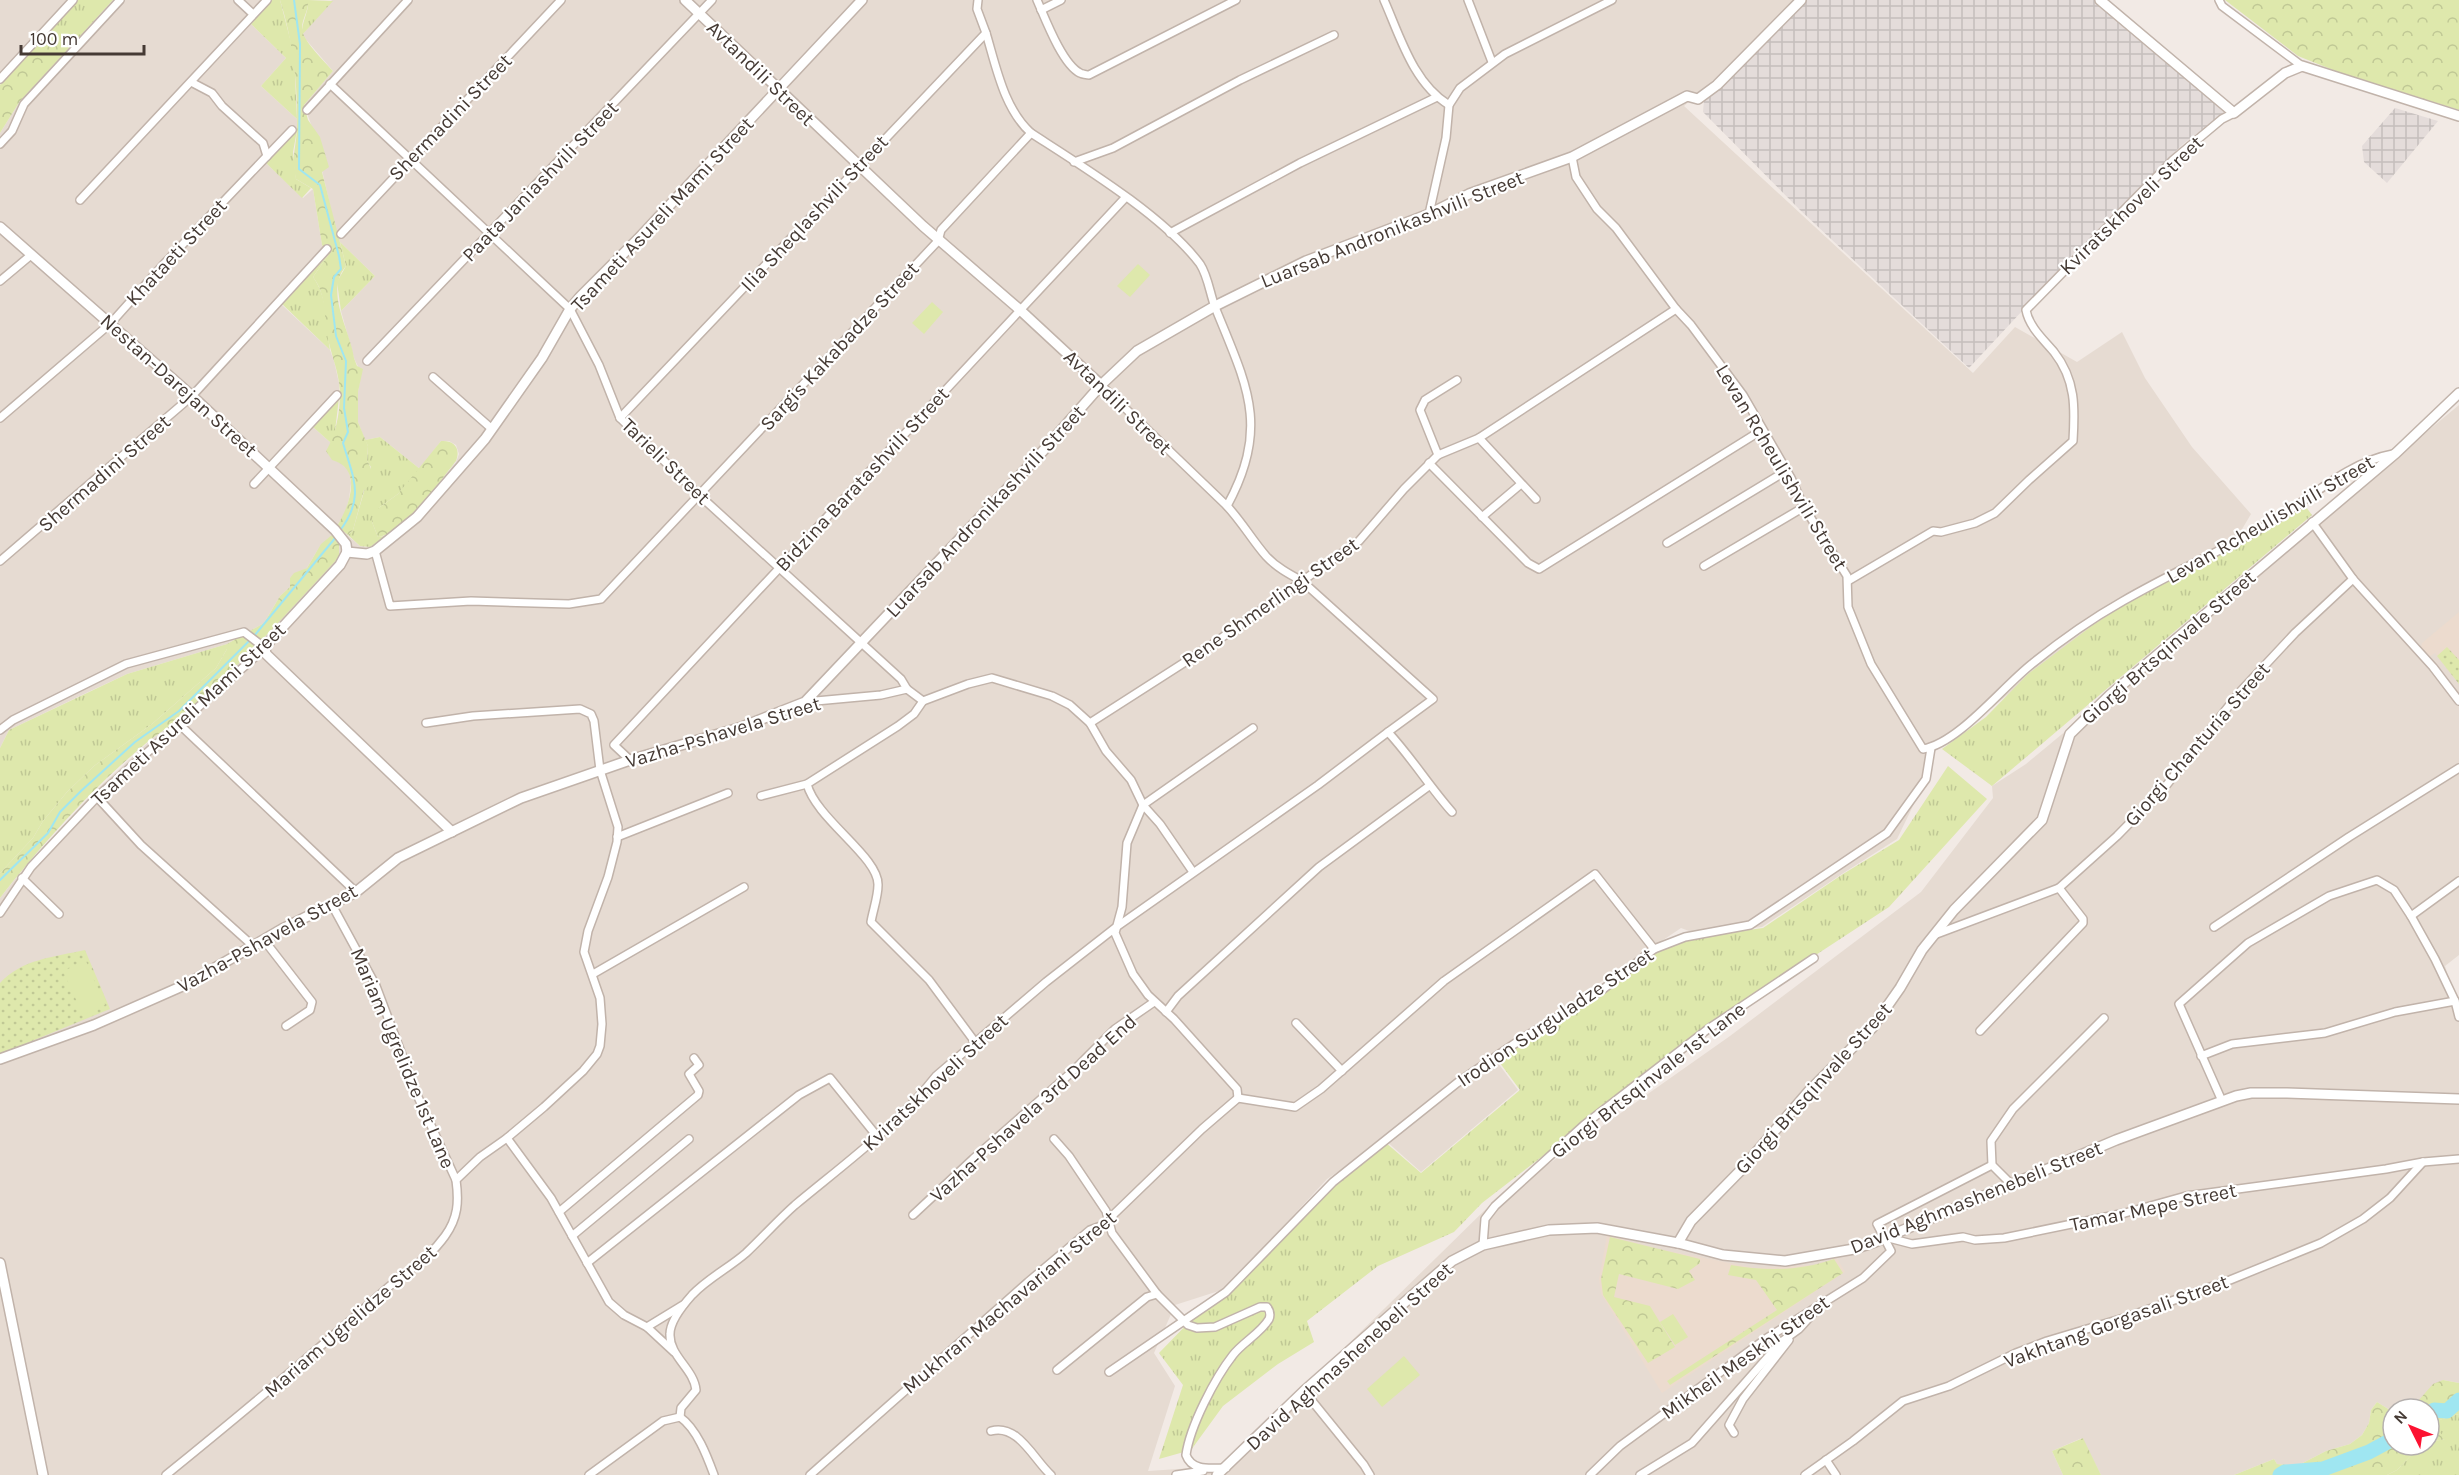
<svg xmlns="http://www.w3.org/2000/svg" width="2459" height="1475" viewBox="0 0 2459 1475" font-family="Karla,sans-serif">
  <defs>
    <pattern id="industrial-grid" width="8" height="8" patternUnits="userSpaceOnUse" patternTransform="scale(1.5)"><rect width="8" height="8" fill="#e4dcda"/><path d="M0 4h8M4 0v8" fill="none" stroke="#c5bebc"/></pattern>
    <pattern id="grass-tufts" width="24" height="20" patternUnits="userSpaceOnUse" patternTransform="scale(1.5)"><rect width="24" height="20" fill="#dee8ac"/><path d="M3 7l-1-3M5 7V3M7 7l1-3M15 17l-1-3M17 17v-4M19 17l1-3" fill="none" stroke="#c0c895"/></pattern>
    <pattern id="forest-crowns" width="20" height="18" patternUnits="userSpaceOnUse" patternTransform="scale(1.5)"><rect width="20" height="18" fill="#dee8ac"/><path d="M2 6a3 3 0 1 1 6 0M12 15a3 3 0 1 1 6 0" fill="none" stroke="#c0c895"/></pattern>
    <pattern id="park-dots" width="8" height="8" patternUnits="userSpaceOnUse" patternTransform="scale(1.5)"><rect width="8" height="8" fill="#dee8ac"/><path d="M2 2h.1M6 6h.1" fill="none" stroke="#c0c895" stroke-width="1.8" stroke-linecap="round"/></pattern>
  </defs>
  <rect width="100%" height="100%" fill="#f2eae5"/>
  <g fill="#e6dbd2">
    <polygon points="0,0 78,0 0,85"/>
    <polygon points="113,0 272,0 251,24 286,58 261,86 297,119 297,130 266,163 303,198 313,189 322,245 329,254 282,305 330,350 334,361 339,383 339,398 313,427 331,443 327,451 349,470 351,483 349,499 345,513 337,526 360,546 370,547 412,514 456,462 459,454 456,445 449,441 441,441 420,469 380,437 365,440 358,422 358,392 361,373 354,358 341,311 375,276 340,242 336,231 312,127 304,105 333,71 302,35 332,0 1795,0 1725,70 1684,106 1973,373 2015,327 2077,362 2122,332 2145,378 2192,447 2251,514 2235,541 2123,601 1984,714 1931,747 1926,779 1897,839 1845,872 1762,927 1697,934 1681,928 1492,1055 1518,1090 1421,1172 1385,1140 1327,1179 1225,1289 1175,1305 1154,1353 1175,1386 1148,1471 1224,1466 1489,1206 1730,1036 1921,892 1993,798 1992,786 2026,764 2459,405 2459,955 2445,966 2459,1011 2459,1383 2443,1380 2411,1409 2393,1409 2393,1412 2377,1402 2371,1410 2369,1423 2362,1435 2350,1444 2326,1451 2297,1466 2277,1464 2274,1459 2234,1475 2101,1475 2082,1438 2052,1451 2063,1475 0,1475 0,898 19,874 92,794 153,738 176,722 277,624 321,544 307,568 290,578 290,587 280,596 264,623 227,644 127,674 84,694 9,730 0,748 0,133 20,101"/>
  </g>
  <g fill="url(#industrial-grid)">
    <polygon points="1801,0 2097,0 2225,112 2183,144 2081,248 1969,368 1800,210 1703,112 1704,100"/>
    <polygon points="2395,108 2438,121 2387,183 2364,162 2362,146"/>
  </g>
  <g fill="#ecdbce">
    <polygon points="2459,612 2459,684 2435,653 2429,657 2421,647 2422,643"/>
    <polygon points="1607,1235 1659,1249 1755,1268 1813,1265 1837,1258 1845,1272 1662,1393 1601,1294 1599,1279"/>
  </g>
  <g fill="url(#grass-tufts)">
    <polygon points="78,0 113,0 69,48 48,32"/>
    <polygon points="272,0 280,0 294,54 297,119 261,86 286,58 251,24"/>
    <path d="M308,0L333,1L302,35C301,22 309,13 308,0Z"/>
    <polygon points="297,130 293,152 296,179 311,188 302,198 266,163"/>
    <polygon points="340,242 375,276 341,311 337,282 346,266"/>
    <path d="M329,254L313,277C328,297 326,326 330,350L282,304Z"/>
    <polygon points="339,398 334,439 331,443 313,427"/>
    <polygon points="380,437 420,469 398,494 380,507 372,522 378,537 385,536 370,547 360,546 348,535 353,530 371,467 367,461 368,446 365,440"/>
    <polygon points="2306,507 2312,515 1992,786 1942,749 1986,717 2028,674 2093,625 2150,588 2202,564"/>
    <polygon points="227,644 227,649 216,668 152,724 94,766 67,792 43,821 33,838 0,873 0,748 9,730 127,674"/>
    <polygon points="1948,766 1987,799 1889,907 1729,1012 1482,1203 1454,1232 1378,1266 1307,1321 1314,1342 1278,1364 1223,1406 1191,1450 1159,1459 1183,1385 1159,1353 1194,1317 1221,1298 1333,1181 1385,1142 1421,1173 1520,1090 1497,1059 1676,940 1763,928 1843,874 1899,840"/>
    <polygon points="2459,1414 2459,1475 2387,1475 2397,1470 2421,1445 2429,1445 2429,1442 2445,1439 2433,1425 2439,1420"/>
  </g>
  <g fill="url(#forest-crowns)">
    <path d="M280,0H308C309,11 302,18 302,28C301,39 325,62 333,71L304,105L308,120L320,137L329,167L322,172L346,266C324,292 350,329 354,358L357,366L363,369L358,392V422L368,446L367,461C373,469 372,476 369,486L364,490L353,530L348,535L337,526C350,505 363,468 332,460L326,451C337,433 342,404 339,383C337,367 330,351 327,334C324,314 326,294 313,277L329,254L322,245L313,189L296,179C291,157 296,149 297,128C298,85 293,41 280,0Z"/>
    <polygon points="2225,0 2459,0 2459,110 2343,74 2298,56"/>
    <polygon points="48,32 69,48 20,101 0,133 0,85"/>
    <path d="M441,441C454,440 461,448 456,461C441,480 401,535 378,537L372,522L373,515L380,507L398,494Z"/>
    <path d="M332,535L339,542V557C287,613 235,672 176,722C169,727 161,732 154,737C99,780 43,843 0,898V873L33,838L43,821L67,792L94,766L152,724L216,668L227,649V644L264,623L280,596L290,587V578L294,573L307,568L321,544Z"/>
    <polygon points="1610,1237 1700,1259 1700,1263 1689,1271 1695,1280 1678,1289 1619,1274 1614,1297 1650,1306 1675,1347 1648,1363 1603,1295 1601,1279"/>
    <path d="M1834,1259L1843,1273L1670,1385L1667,1381L1777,1310L1756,1280L1728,1275L1731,1265C1766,1271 1800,1271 1834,1259Z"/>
    <polygon points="2443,1380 2459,1383 2459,1414 2439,1420 2433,1425 2446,1439 2429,1442 2429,1409 2411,1409 2433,1384"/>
    <polygon points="2377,1402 2393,1412 2393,1445 2421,1445 2397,1470 2387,1475 2234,1475 2274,1459 2277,1464 2297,1466 2326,1451 2350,1444 2362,1435 2369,1423 2371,1410"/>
    <polygon points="2083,1438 2101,1475 2063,1475 2052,1451"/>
  </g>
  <g fill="url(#park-dots)">
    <polygon points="2447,647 2459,660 2459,684 2437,656"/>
    <path d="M85,950L110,1009L0,1054V983C22,959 54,957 85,950Z"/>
  </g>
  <g fill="#dee8ac">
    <polygon points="1138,264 1150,275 1130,297 1117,286"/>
    <polygon points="932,302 943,312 924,334 912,323"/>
    <polygon points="86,961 105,1005 83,1015 63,971"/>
    <polygon points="1673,1314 1688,1337 1675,1345 1660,1322"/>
    <polygon points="1404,1356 1420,1375 1382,1407 1367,1389"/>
  </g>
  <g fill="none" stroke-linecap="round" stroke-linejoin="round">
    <g stroke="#9fe6f1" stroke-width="2">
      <path d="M294,0L300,44L299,169L320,185L339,256L341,269L334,277L331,295L336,336L346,361L344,408L348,432L343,443C354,480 365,498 339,532"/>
      <polyline points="254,636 336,537"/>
      <polyline points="0,880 48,833 60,812 81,791 135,742 179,711 250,640"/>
    </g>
    <g stroke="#9fe6f1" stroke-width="15">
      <polyline points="2429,1414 2434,1410 2447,1411 2459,1400"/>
      <polyline points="2280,1475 2285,1472 2323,1469 2369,1452 2393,1439"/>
    </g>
    <defs>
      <g id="minor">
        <polyline points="238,0 253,14"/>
        <path d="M1037,0C1045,18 1062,64 1080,73C1081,74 1088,75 1089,75L1236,0"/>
        <path d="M1384,0C1400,36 1413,83 1449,105"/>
        <polyline points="1468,0 1492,62"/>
        <polyline points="2219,0 2222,6 2302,66"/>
        <polyline points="1041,10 1061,0"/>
        <path d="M986,33C996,66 1004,109 1031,133C1082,166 1164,216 1200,264C1208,276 1210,294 1215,307C1246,384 1271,426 1227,506"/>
        <polyline points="0,79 73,0"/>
        <polyline points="330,84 570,309 599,365 620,418 698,494 901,679 907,689"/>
        <polyline points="307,110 408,0"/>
        <polyline points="0,144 12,131 24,104 120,0"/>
        <polyline points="267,156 292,130"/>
        <path d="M1572,157L1576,177L1597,209L1616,228L1676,309L1691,325L1743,395L1791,478L1804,507L1847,576L1848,607L1871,664L1923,749C1959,743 2003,686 2033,663C2060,641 2093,618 2123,601C2173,572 2226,549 2275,520C2313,496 2349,462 2393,454"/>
        <polyline points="1074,162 1113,148 1240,80 1334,35"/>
        <polyline points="80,200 267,0"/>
        <polyline points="1429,214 1446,138 1449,105 1460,88 1505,54 1612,0"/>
        <polyline points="1170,233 1300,163 1437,97"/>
        <polyline points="341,234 561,0"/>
        <polyline points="0,281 31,255"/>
        <polyline points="367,361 712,0"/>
        <polyline points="433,377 492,429"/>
        <path d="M1101,385L1227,506C1242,522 1252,540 1266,556C1276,567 1289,574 1302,581L1433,699L1388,732C1412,758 1429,786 1452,812"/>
        <polyline points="0,418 111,323 163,265 267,156 263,143 222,106 212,93 191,82"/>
        <polyline points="620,418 986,33 977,9 978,0"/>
        <polyline points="1479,438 1536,499"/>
        <polyline points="1438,455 1420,410 1425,400 1457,380"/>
        <polyline points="1429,463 1528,563 1539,569 1762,430"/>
        <polyline points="254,484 337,395"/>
        <polyline points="1482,517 1521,484"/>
        <polyline points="2312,522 2353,579 2433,667 2459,701"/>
        <polyline points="1667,543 1786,471"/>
        <polyline points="375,551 390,606 471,601 569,604 601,599 938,241 941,230 1031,133"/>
        <polyline points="0,561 192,396 327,249"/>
        <polyline points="1704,566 1804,507"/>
        <path d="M1848,581L1933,531L1941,532L1975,523L1995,513L2029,480L2073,441C2075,408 2076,380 2054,352C2044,340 2029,327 2026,310L2173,160L2222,119L2234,113"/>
        <polyline points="805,702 881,695 907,689 923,701 968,684 992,678 1052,696 1070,705 1090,723 1106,751 1131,780 1143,805 1127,843 1122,907 1115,933 1133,974 1148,995 1174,1019 1237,1089 1238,1098"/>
        <polyline points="1090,723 1207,648 1359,541 1404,489 1438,455 1479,438 1676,309"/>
        <polyline points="180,725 356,892"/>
        <polyline points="0,730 13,720 126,664 244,632 265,648 97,797 31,867 0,913"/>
        <polyline points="630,760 614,745 1125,198"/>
        <path d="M807,784C816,819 879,857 878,885C878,897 873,910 871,922L929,980L975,1042"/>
        <polyline points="761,796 807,784 898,726 914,714 923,701"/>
        <polyline points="97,797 141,845 253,946"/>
        <polyline points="617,837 728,793"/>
        <polyline points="1193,872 1160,824 1143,805 1253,728"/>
        <polyline points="22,878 59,914"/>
        <polyline points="332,905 376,986 418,1097 456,1180"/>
        <polyline points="2411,916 2459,881"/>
        <polyline points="2214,927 2349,837 2459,768"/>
        <polyline points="1934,935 2059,888 2117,836 2165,787 2239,693 2295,633 2353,579"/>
        <polyline points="264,940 312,1002 310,1010 286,1026"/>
        <polyline points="593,974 744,887"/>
        <polyline points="1166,1012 1178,996 1319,867 1429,786"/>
        <polyline points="1296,1023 1342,1071"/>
        <polyline points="1980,1031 2083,923 2083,919 2059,888"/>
        <polyline points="2201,1056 2232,1044 2325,1033 2395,1012 2455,1001"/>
        <polyline points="1238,1098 1295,1107 1321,1089 1444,981 1595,874 1654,949"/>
        <polyline points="2222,1101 2179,1004 2248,943 2329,896 2377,880 2394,890 2411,916 2435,959 2455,1001 2459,1017"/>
        <polyline points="507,1138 551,1198 609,1302 624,1315 647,1327 674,1352"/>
        <path d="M1054,1139L1069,1156L1106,1211L1112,1233L1157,1294L1188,1325L1197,1328L1215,1327L1260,1307H1267C1270,1311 1271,1314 1269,1319C1261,1333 1243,1342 1233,1355C1215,1378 1190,1426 1186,1455C1192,1472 1212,1468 1226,1468"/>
        <polyline points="2011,1184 1992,1165 1991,1141 2013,1109 2104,1018"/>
        <polyline points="559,1212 698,1095 699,1091 689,1074 699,1065 694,1058"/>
        <polyline points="913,1215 973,1159 1072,1072 1115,1029 1154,1002"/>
        <polyline points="572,1236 689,1139"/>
        <polyline points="1885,1237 1912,1244 1963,1237 1975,1240 2004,1238 2125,1213 2186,1196 2386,1169 2423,1162 2459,1159"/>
        <polyline points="1483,1245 1485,1219 1495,1206 1584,1125 1708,1029 1814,958"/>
        <polyline points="587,1263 799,1095 830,1078 876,1135"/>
        <polyline points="647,1327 683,1305"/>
        <polyline points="1057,1370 1147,1297 1157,1294"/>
        <polyline points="1109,1372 1226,1292 1333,1182 1457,1083 1523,1038 1602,990 1654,949 1685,937 1750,925 1887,833 1926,779 1931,748"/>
        <polyline points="1304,1391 1364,1465 1370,1475"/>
        <path d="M680,1417L681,1408L696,1390C694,1369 669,1356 670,1334C670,1321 684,1304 692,1295C708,1278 729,1268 746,1253C763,1237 778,1220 795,1205C843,1165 898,1125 936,1076L1046,982L1115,928L1318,785L1388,732"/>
        <path d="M680,1417C697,1429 707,1456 714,1475"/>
        <path d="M991,1431C1018,1423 1034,1460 1051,1475"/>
        <polyline points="1734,1433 1729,1425 1743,1399 1789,1340"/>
        <polyline points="1826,1460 1836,1475"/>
        <path d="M166,1475C240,1415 313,1354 384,1291C405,1272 428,1260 445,1236C458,1218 459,1202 456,1180L480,1157L507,1138L544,1107L583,1071L597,1054L600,1046L602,1024L600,998L584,952L588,931L608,877L617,842L618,827L600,770L594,721L591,714L580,709L473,716L426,723"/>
        <polyline points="589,1475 663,1421 680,1417"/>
        <polyline points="810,1475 1028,1282 1090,1230 1109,1223 1114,1214 1202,1129 1238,1098"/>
        <polyline points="1176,1475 1203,1471"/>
        <polyline points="1590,1475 1620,1446 1767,1338 1863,1278 1891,1251 1877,1224 1992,1165"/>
        <polyline points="1640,1475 1692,1443 1781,1342 1799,1329 1818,1308"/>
        <polyline points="1805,1475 1853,1441 1903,1401 1949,1386 2016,1353 2047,1341 2127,1317 2230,1280 2321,1243 2363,1219 2390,1198 2423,1162"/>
      </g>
      <g id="tertiary">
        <polyline points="685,0 923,226 1019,309 1101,385"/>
        <polyline points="2100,0 2234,113 2285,73 2302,66 2459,116"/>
        <polyline points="0,227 192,396 335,530 346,544 347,552"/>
        <polyline points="347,552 367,554 375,551 417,517 485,439 542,358 570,309 581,296 638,239 862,0"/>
        <polyline points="347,552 340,565 268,643 265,648 266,654 452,832"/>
        <polyline points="0,1059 94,1025 187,984 284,928 356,892 398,858 521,798 630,760 739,728 805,702 1042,452 1101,385 1137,351 1215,306 1306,261 1429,214 1469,194 1572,157 1687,96 1698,99 1717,85 1801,0"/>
        <polyline points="1678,1243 1691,1221 1741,1170 1809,1091 1872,1028 1900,988 1922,950 1954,910 2042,820 2070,734 2110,695 2396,453 2459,393"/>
        <polyline points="0,1263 43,1475"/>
        <polyline points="1217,1475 1304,1391 1414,1294 1452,1261 1483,1245 1549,1230 1597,1228 1678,1243 1723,1255 1785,1261 1854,1249 1875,1242 2116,1140 2236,1096 2251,1093 2287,1093 2459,1099"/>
      </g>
    </defs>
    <use href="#minor" stroke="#c1b3aa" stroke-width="10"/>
    <use href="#tertiary" stroke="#c1b3aa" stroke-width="12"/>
    <use href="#minor" stroke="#fff" stroke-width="7"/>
    <use href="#tertiary" stroke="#fff" stroke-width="9"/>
  </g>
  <g text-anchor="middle" stroke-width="4.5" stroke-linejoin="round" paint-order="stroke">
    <g font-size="20" fill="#453a34" stroke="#fff">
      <text transform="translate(761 73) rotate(44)" y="7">Avtandili Street</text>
      <text transform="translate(450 117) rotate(-46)" y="7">Shermadini Street</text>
      <text transform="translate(540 181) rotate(-46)" y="7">Paata Janiashvili Street</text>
      <text transform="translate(2131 205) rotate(-44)" y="7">Kviratskhoveli Street</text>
      <text transform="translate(814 213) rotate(-47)" y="7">Ilia Sheqlashvili Street</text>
      <text transform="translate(662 214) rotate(-47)" y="7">Tsameti Asureli Mami Street</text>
      <text transform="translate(1392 229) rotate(-22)" y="7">Luarsab Andronikashvili Street</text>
      <text transform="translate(176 252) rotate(-47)" y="7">Khataeti Street</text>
      <text transform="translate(839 346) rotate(-47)" y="7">Sargis Kakabadze Street</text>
      <text transform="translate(179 385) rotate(42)" y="7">Nestan-Darejan Street</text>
      <text transform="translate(1118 402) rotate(44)" y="7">Avtandili Street</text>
      <text transform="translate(666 461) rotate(44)" y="7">Tarieli Street</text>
      <text transform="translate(1782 467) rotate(59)" y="7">Levan Rcheulishvili Street</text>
      <text transform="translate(104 473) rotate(-41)" y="7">Shermadini Street</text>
      <text transform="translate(862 479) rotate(-47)" y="7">Bidzina Baratashvili Street</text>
      <text transform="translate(985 511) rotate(-47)" y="7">Luarsab Andronikashvili Street</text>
      <text transform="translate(2270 519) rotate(-30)" y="7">Levan Rcheulishvili Street</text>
      <text transform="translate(1270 602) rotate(-35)" y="7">Rene Shmerlingi Street</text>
      <text transform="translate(2168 647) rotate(-41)" y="7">Giorgi Brtsqinvale Street</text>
      <text transform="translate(188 714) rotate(-43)" y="7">Tsameti Asureli Mami Street</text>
      <text transform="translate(723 732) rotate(-17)" y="7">Vazha-Pshavela Street</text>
      <text transform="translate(2197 744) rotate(-49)" y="7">Giorgi Chanturia Street</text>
      <text transform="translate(267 938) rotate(-29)" y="7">Vazha-Pshavela Street</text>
      <text transform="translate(1555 1017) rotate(-34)" y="7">Irodion Surguladze Street</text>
      <text transform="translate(403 1058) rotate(67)" y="7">Mariam Ugrelidze 1st Lane</text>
      <text transform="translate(1648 1080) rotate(-38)" y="7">Giorgi Brtsqinvale 1st Lane</text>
      <text transform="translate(935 1082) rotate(-43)" y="7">Kviratskhoveli Street</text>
      <text transform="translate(1813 1088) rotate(-48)" y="7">Giorgi Brtsqinvale Street</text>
      <text transform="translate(1033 1108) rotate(-42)" y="7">Vazha-Pshavela 3rd Dead End</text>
      <text transform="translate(1976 1197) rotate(-22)" y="7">David Aghmashenebeli Street</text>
      <text transform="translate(2153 1207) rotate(-12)" y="7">Tamar Mepe Street</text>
      <text transform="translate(1009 1302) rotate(-40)" y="7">Mukhran Machavariani Street</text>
      <text transform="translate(350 1321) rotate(-41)" y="7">Mariam Ugrelidze Street</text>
      <text transform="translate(2116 1321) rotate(-20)" y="7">Vakhtang Gorgasali Street</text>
      <text transform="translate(1349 1356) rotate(-42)" y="7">David Aghmashenebeli Street</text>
      <text transform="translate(1745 1357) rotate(-35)" y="7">Mikheil Meskhi Street</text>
    </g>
  </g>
  <g transform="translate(2411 1427) rotate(313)"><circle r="28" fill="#ffffff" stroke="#b5b0ae" stroke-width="1.5"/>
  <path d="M0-4.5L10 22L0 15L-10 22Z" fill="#fc1231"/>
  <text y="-9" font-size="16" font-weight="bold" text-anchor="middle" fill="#453a34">N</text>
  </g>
  <path d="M21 45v9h123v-9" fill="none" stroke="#453a34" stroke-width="3"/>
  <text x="30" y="45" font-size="18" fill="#453a34" stroke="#ffffff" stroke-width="4.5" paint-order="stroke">100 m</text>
</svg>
